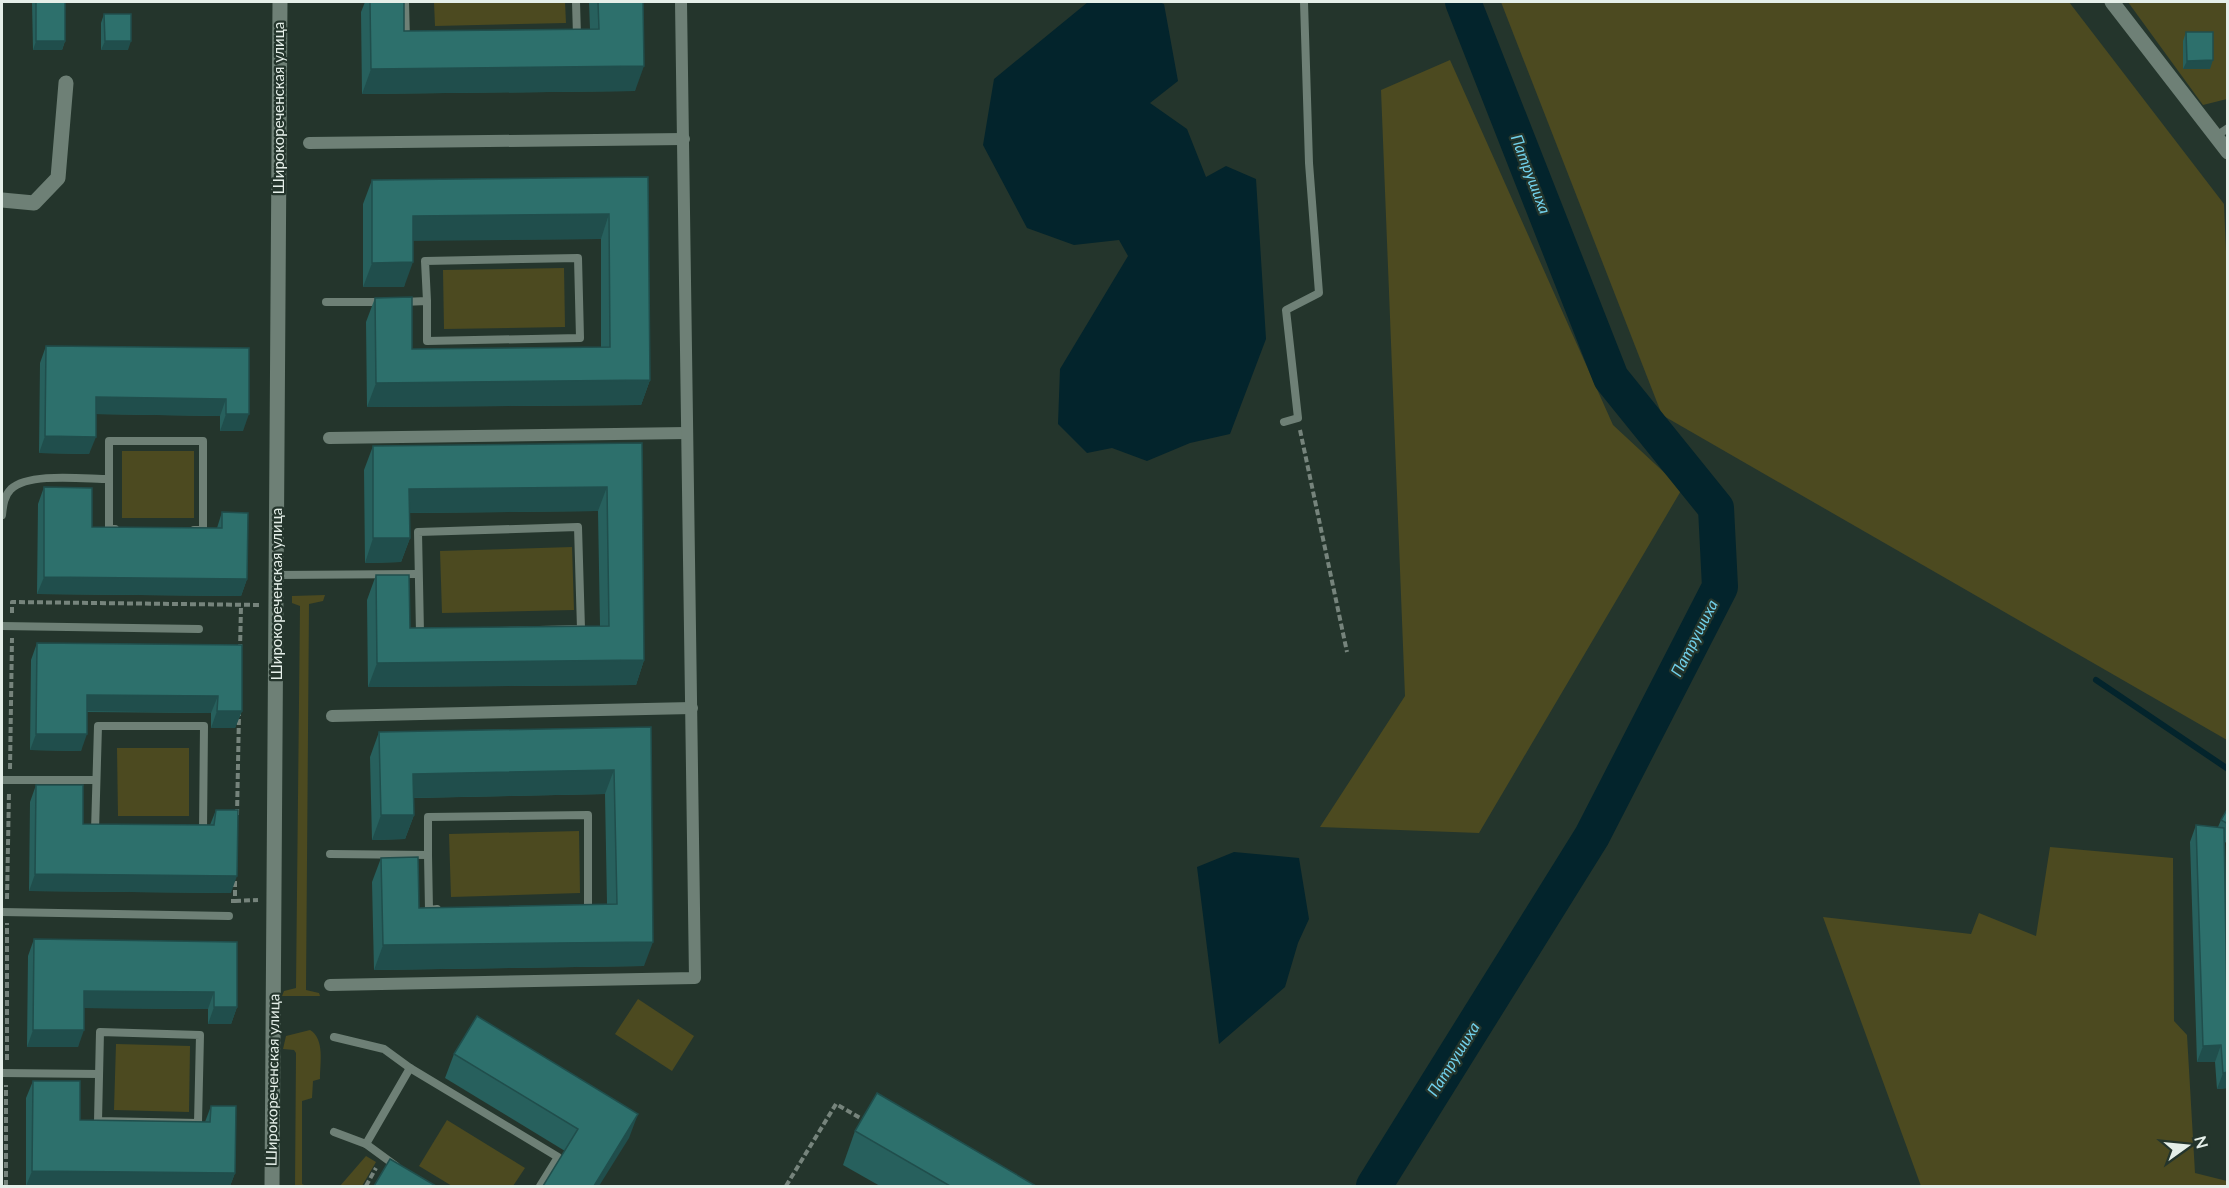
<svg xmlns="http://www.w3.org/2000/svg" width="2229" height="1188" viewBox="0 0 2229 1188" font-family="Lato,sans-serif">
  <rect width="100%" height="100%" fill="#24352c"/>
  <g fill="#4c4a20">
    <polygon points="434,2 565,2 566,23 435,26"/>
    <polygon points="1501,2 2069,2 2224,204 2228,299 2227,740 1662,415"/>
    <polygon points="2128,2 2227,2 2227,99 2203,105"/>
    <polygon points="1450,60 1613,425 1682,489 1479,833 1320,827 1405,696 1381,90"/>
    <polygon points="564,268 565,327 444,329 443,270"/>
    <rect x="122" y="451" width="72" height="67"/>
    <polygon points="572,547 574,610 442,613 440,551"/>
    <polygon points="325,595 323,601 309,604 306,990 319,993 320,996 282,996 284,991 296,988 300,606 292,603 292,596"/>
    <polygon points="117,748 189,748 189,816 118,816"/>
    <polygon points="579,831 580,893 451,897 449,834"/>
    <polygon points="2050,847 2173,858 2174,1021 2187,1035 2195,1173 2227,1181 2227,1186 1921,1186 1823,917 1971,934 1979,913 2036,936"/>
    <polygon points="638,999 694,1036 672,1071 615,1034"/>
    <path d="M310,1030C325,1039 320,1063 320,1079L313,1081L312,1098L302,1101V1184L306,1186H295L296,1053L294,1050L283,1049L286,1036Z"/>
    <polygon points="116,1044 190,1046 189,1112 114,1110"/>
    <polygon points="447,1120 525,1168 513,1186 452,1186 419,1166"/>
    <polygon points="366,1156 376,1162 362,1186 330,1186 340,1186"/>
  </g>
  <g fill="#03242c">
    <polygon points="1088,2 1159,2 1164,4 1178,81 1150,103 1187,129 1206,177 1226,166 1256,179 1266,339 1230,434 1190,443 1147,461 1112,448 1087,453 1058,424 1060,369 1128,256 1119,240 1074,245 1027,228 983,145 994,79"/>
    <polygon points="1234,852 1299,858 1309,919 1298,943 1285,987 1219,1044 1197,867"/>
  </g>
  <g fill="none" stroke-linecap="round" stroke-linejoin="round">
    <polyline stroke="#03242c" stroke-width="6" points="2096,680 2228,769"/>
    <polyline stroke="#03242c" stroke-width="36" points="1374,1186 1592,836 1720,587 1716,508 1611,378 1463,2"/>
    <g stroke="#76847c" stroke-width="4" stroke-dasharray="6 3" stroke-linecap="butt">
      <polyline points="1300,430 1347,652"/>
      <polyline points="12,613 12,602 261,605"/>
      <polyline points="240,650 241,606"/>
      <polyline points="10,769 12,638"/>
      <polyline points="237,815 239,714"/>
      <polyline points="7,899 9,791"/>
      <polyline points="231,901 235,901 235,879"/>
      <polyline points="235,901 258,900"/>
      <polyline points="7,1060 7,923"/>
      <polyline points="6,1186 6,1085"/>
      <polyline points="366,1186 376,1168"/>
      <polyline points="786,1186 836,1104 867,1122"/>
    </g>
    <g stroke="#6e8076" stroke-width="8">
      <polyline points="405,2 406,40"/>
      <polyline points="572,36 577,36 576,2"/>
      <polyline points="2216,136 2228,128"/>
      <polyline points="326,302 383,302"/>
      <polyline points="402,302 427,301 427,341 580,338 578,258 425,261 427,301"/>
      <polyline points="1284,422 1298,418 1286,310 1319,293 1309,163 1304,2"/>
      <polyline points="109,479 109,529 115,529"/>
      <path d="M2,515C3,505 4,496 11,489C29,472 85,479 109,479V441H203V530H194"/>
      <polygon points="578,527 581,629 420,633 418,532"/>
      <polyline points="277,575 418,574"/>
      <polyline points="2,626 199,629"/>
      <polygon points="98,726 204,726 203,831 95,831"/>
      <polyline points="2,780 95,780"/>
      <polyline points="330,854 428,855 428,817 588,815 588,908 582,908"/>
      <polyline points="428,855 429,910 437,909"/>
      <polyline points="2,912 229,916"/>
      <polygon points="100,1032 200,1035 198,1123 98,1121"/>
      <polyline points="334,1037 384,1049 410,1068 558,1157 540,1186"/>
      <polyline points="2,1073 99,1074"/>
      <polyline points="334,1132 366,1144 396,1166"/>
      <polyline points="366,1144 410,1068"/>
    </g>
    <g stroke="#6e8076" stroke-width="12">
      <polyline points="309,143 684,139"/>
      <polyline points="329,438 687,433"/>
      <polyline points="332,716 692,708"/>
      <polyline points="330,985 695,978 681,2"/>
    </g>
    <g stroke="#6e8076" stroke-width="15">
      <polyline points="2112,2 2228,152"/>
      <polyline points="2,200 34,203 58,178 66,83"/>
      <polyline points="272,1186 280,2"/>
    </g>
  </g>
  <g fill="#27605d">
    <polygon points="32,2 65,2 65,41 62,50 33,50"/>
    <polygon points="365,2 404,2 404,31 590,29 589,2 643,2 635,91 362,94 361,12"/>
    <polygon points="104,14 128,50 101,50 101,23"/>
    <polygon points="2186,32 2210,69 2183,69 2183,41"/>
    <polygon points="648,177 650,380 641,405 367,407 366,322 375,298 412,349 601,347 601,239 413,240 404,287 363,287 363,204 372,180"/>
    <polygon points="46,346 249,348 243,431 220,431 220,416 96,414 89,454 39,453 40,363"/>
    <polygon points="642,443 644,660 636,685 368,687 367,600 376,575 410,628 600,626 598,511 409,513 410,538 401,562 365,563 364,470 373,446"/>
    <polygon points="44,487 92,527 217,528 222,512 247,579 241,596 37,594 38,504"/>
    <polygon points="37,643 242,645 242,711 235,728 211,728 211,713 87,712 81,751 30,750 31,660"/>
    <polygon points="651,727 644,966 374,970 372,882 381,858 419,908 607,904 605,794 414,798 414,815 405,839 372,840 370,757 379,732"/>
    <polygon points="36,785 83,824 210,825 216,810 231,893 29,891 30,802"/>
    <polygon points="2228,808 2228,844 2225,842 2228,1020 2228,1088 2217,1089 2215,1062 2197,1062 2190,842 2196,825 2218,827 2221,820"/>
    <polygon points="34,939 237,942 237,1007 231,1024 208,1024 208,1009 84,1008 78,1047 27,1047 28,956"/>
    <polygon points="454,1054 629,1138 565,1151 445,1078"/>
    <polygon points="33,1081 80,1120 205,1122 211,1106 235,1173 230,1186 26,1186 26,1098"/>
    <polygon points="855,1131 1036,1186 880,1186 843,1165"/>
  </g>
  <g fill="#204e4c">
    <polygon points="36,41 65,41 62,50 33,50"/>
    <polygon points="105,41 131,41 128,50 101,50"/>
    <polygon points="2213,60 2210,69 2183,69 2187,61"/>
    <polygon points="644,66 635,91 362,94 371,69"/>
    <polygon points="609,214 601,239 404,241 413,216"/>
    <polygon points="413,262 404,287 363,287 372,263"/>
    <polygon points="650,380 641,405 367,407 376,383"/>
    <polygon points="96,397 226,399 220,416 90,414"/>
    <polygon points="226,414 249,414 243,431 220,431"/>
    <polygon points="45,436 96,437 89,454 39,453"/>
    <polygon points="607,487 598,511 400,513 409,489"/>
    <polygon points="373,538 410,538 401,562 365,563"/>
    <polygon points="44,577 247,579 241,596 37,594"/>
    <polygon points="644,660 636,685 368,687 377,663"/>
    <polygon points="87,695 218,696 211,713 81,711"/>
    <polygon points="217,711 242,711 235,728 211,728"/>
    <polygon points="36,734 87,734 81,751 30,750"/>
    <polygon points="614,770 605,794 405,798 413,774"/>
    <polygon points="381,815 414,815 405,839 372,840"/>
    <polygon points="35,874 237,876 231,893 29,891"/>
    <polygon points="653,942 644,966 374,970 383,945"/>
    <polygon points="84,991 214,992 208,1009 78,1008"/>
    <polygon points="214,1007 237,1007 231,1024 208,1024"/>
    <polygon points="33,1030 84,1030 78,1047 27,1047"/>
    <polygon points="2221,1045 2215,1062 2197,1062 2203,1046"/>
    <polygon points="2228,1072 2228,1088 2217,1089 2223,1073"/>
    <polygon points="638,1114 629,1138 599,1186 594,1186"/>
    <polygon points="32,1171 235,1173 230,1186 26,1186"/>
  </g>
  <g fill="#2d706c" stroke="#204e4c" stroke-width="1.5">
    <rect x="36" y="2" width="29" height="39"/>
    <polygon points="370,2 404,2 404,31 599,29 598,2 643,2 644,66 371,69"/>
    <polygon points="104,14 131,14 131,41 105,41"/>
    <polygon points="2186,32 2213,32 2213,60 2187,61"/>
    <polygon points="648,177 650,380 376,383 375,298 412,297 412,349 610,347 609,214 413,216 413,262 372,263 372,180"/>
    <polygon points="46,346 249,348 249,414 226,414 226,399 96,397 96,437 45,436"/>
    <polygon points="642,443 644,660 377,663 376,575 409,575 410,628 609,626 607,487 409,489 410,538 373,538 373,446"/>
    <polygon points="44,487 92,488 92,527 222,528 222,512 248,513 247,579 44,577"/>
    <polygon points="37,643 242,645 242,711 217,711 218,696 87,695 87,734 36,734"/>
    <polygon points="651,727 653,942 383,945 381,858 418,857 419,908 617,904 614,770 413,774 414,815 381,815 379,732"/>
    <polygon points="36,785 83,785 83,824 214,825 216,810 238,810 237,876 35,874"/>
    <polygon points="2228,808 2228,824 2221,820"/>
    <polygon points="2196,825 2224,828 2228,1072 2223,1073 2221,1045 2203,1046"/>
    <polygon points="34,939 237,942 237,1007 214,1007 214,992 84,991 84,1030 33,1030"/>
    <polygon points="477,1016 638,1114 594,1186 543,1186 578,1129 454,1054"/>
    <polygon points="33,1081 80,1081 80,1120 210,1122 211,1106 236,1106 235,1173 32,1171"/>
    <polygon points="877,1093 1036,1186 950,1186 855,1131"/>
    <polygon points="390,1159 436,1186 374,1186"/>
  </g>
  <g text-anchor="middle" stroke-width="4.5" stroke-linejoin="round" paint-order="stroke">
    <g font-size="15" fill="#e5efe9" stroke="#24352c">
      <text transform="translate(279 108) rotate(-90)" y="5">Широкореченская улица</text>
      <text transform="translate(277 594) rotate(-90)" y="5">Широкореченская улица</text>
      <text transform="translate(273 1080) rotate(-89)" y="5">Широкореченская улица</text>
    </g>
    <g font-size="16" font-style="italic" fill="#71d0ea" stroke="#24352c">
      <text transform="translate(1531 174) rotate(69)" y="6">Патрушиха</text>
      <text transform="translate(1694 638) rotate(-63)" y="6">Патрушиха</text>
      <text transform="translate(1453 1059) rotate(-58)" y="6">Патрушиха</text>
    </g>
  </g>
  <rect width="2229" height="1188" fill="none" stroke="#e5efe9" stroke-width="6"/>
  <g transform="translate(2187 1146) rotate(75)" stroke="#24352c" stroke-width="4.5" paint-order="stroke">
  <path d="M0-4.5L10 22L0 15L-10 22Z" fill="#e5efe9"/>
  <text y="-9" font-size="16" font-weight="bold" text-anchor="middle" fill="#e5efe9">N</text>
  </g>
</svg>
